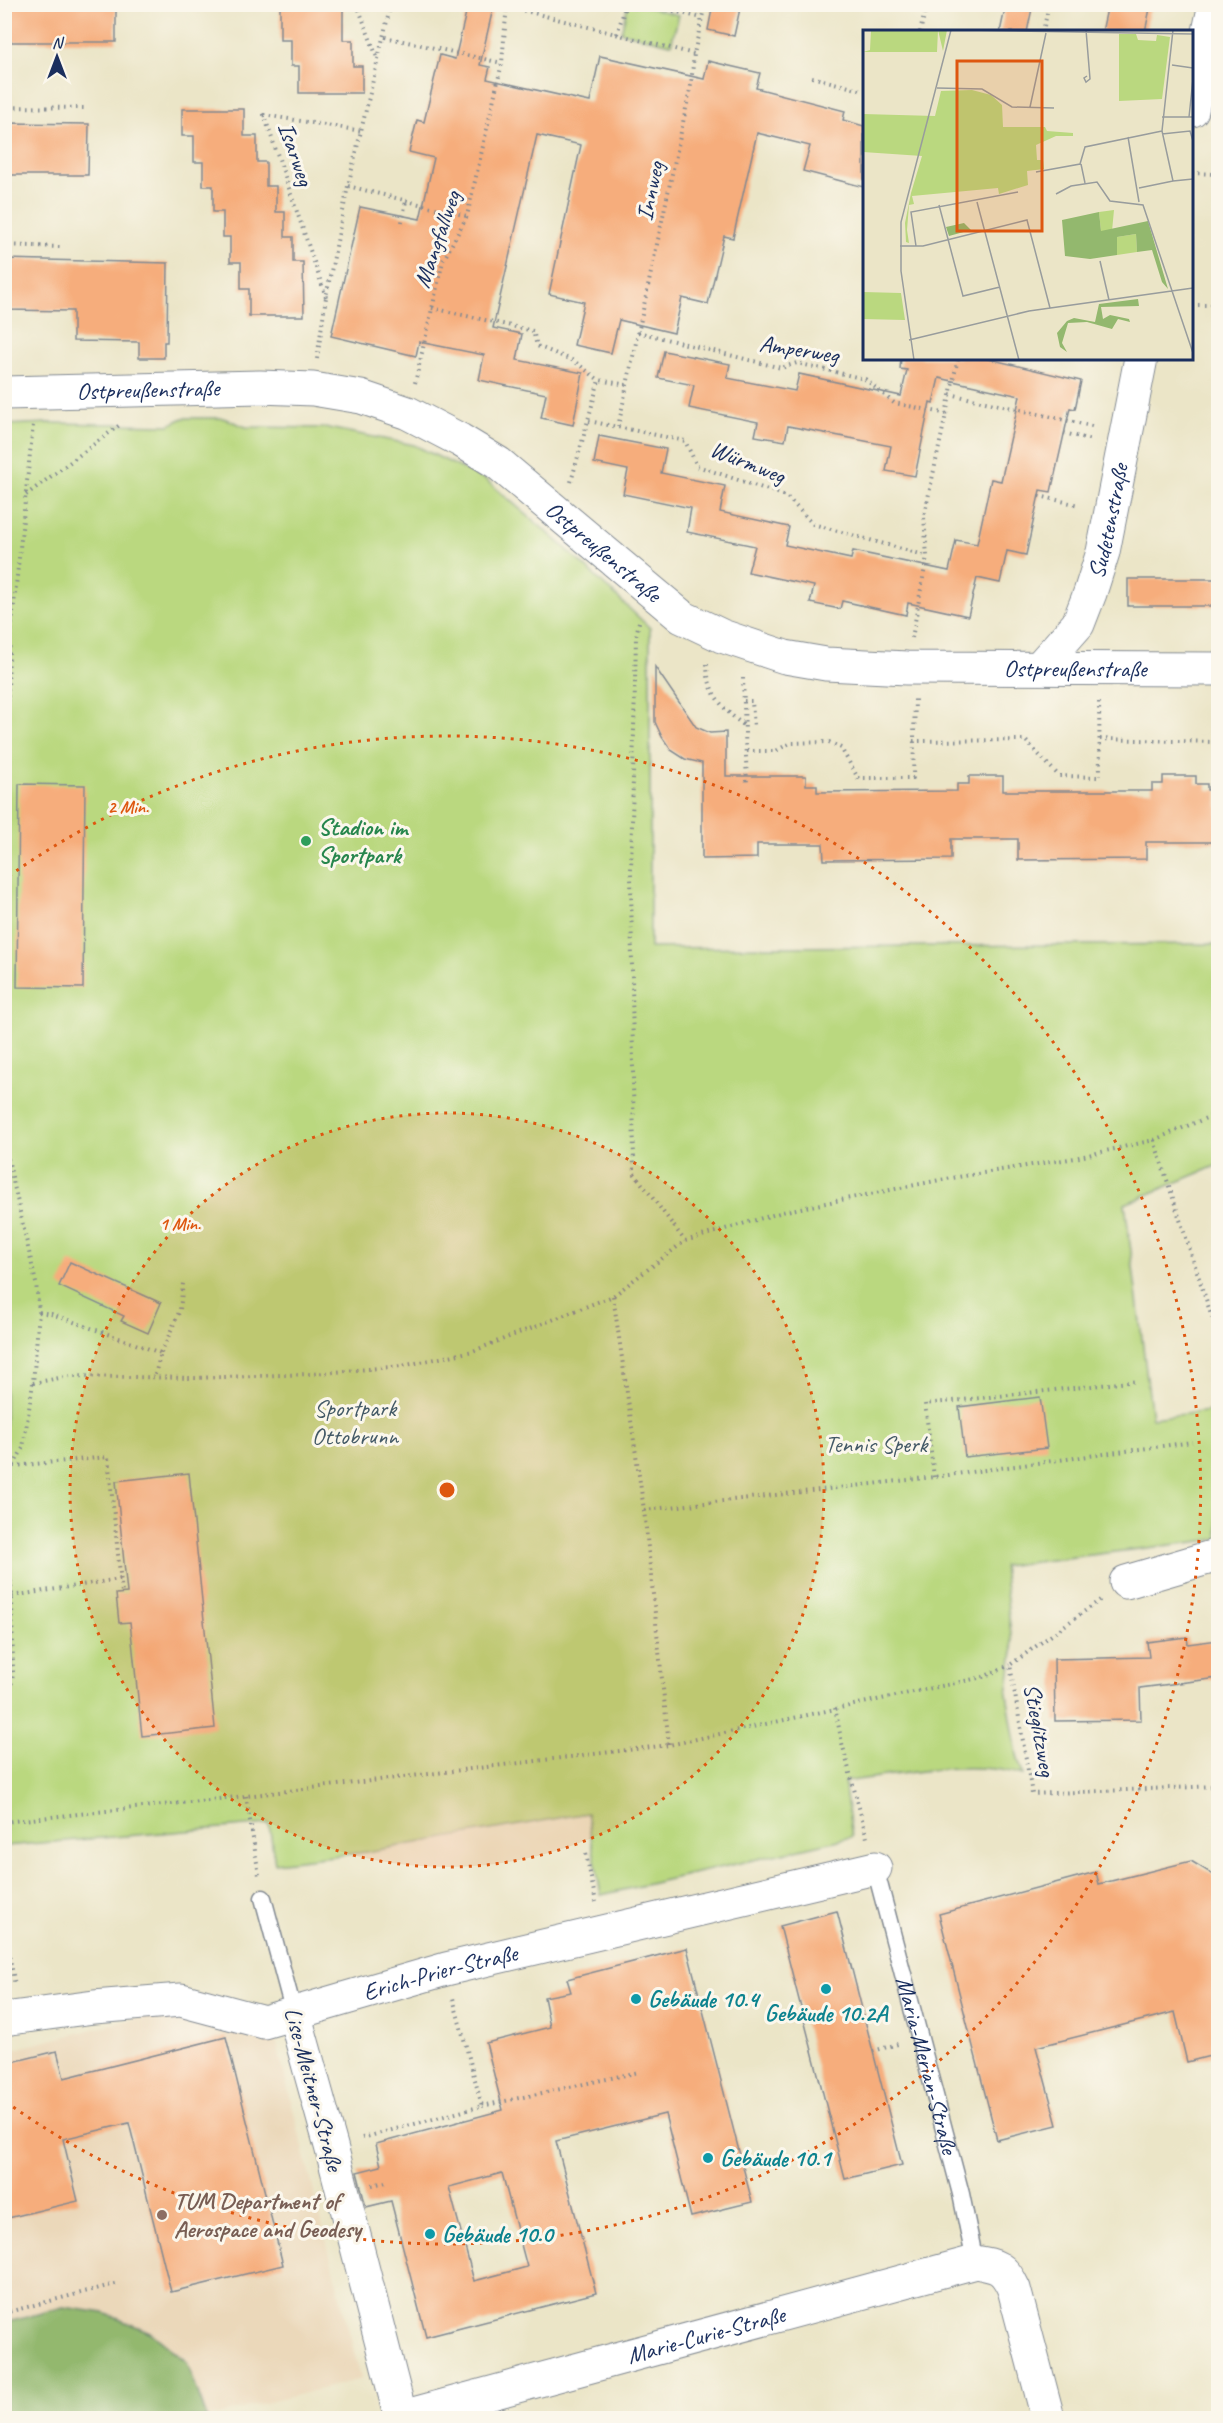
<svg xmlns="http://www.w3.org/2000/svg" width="1223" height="2423" viewBox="0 0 1223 2423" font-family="Caveat,sans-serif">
  <rect width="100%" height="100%" fill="#fbf7ec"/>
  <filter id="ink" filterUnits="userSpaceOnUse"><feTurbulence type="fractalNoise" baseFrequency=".0167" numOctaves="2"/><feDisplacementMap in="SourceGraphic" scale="12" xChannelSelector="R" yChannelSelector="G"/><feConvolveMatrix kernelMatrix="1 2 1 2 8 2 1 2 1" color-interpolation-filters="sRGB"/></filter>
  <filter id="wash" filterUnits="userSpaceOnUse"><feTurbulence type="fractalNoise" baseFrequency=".008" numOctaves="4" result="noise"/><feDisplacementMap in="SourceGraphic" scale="24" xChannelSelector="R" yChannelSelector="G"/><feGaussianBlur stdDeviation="1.35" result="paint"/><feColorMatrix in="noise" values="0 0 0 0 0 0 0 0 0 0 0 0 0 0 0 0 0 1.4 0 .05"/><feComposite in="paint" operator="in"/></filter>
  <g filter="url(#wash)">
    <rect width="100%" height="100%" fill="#ebe5c7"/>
    <polygon fill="#ebd8ba" points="181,2007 273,2029 361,2379 205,2418 5,2418 4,2052"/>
    <g fill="#bad87f" stroke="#6a846e" stroke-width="1.5">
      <polygon points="628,5 639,5 679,15 671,44 621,32"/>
      <path d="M183,418H223L246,427L328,428L414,445L486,480L563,546L650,628V948L1218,944V1165L1125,1204L1152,1418L1218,1410V1539L1003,1566L1013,1651L1007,1694L1017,1755L1023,1775C971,1758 898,1775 844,1782L852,1837L601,1895L587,1813L366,1852L275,1863L269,1824L5,1846V425L49,423L169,425Z"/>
    </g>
    <polygon fill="#93b86e" stroke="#577466" stroke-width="1.5" points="63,2307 104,2313 150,2332 187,2362 207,2418 5,2418 5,2323"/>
    <g id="blocks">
      <g fill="#f6ad7b" fill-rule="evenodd">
        <rect x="4" y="4" width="112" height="38"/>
        <polygon points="280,4 343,4 343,40 353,40 353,66 362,66 362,93 299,93 299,66 291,66 291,40 280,40"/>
        <polygon points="468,4 494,4 480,65 490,67 487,79 590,102 600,56 704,79 708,61 760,73 756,88 845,111 843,120 864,126 864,187 803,171 810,146 757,133 733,238 724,236 708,304 682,298 674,333 619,320 611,353 574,345 584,302 549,294 581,145 537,135 493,328 522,334 517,360 583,373 573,425 541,418 546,394 479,380 484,355 419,342 416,356 331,336 360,207 420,219 434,158 409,152 417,120 424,122 440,55 455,59"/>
        <polygon points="713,4 741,4 734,36 708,30"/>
        <polygon points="1006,4 1033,4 1027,32 1000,32"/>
        <polygon points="1108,4 1151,4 1145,32 1102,32"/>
        <polygon points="182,109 244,109 244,136 257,136 257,162 266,162 266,186 276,186 276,212 285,212 285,237 293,237 293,262 303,262 304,316 249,316 249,289 241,289 241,262 230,262 230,237 223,237 223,212 213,212 213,186 203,186 203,162 194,162 194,136 182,136"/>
        <polygon points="4,123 89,124 88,175 4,175"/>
        <polygon points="4,259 168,263 167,342 164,342 164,358 139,358 139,342 73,341 73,311 4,310"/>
        <polygon points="664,351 730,364 727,378 795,391 799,374 901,396 907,370 900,369 901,358 985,358 1081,381 1075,409 1070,408 1051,492 1040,490 1026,555 1007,551 1000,583 977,578 968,616 908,603 906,615 842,601 840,609 810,603 814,586 748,572 755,546 687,532 691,508 623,494 628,470 594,463 599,436 666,449 661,473 725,486 720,512 789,527 785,545 851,559 853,551 949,571 956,540 977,544 991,479 1001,481 1020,396 939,378 933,403 930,402 915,476 886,471 891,446 788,426 785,441 755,436 758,422 689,408 694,385 658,378"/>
        <rect x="1128" y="579" width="90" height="27"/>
        <polygon points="655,667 696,727 710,733 726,732 726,776 806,776 806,785 817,785 817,792 957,791 957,784 969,784 969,776 1003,776 1003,791 1152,791 1152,784 1163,784 1163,776 1196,776 1196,784 1207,784 1207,790 1218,790 1218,842 1146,842 1146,859 1018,860 1018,839 951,839 951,859 824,860 823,844 757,844 757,858 702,859 702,763 685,759 671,750 662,737 655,722"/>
        <polygon points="19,784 85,785 83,988 17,987"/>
        <polygon points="70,1262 161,1303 148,1333 121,1321 124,1316 59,1286"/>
        <polygon points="1040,1397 1047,1448 965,1457 959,1407"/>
        <polygon points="189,1473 215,1728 142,1736 130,1622 119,1623 116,1594 127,1593 116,1481"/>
        <polygon points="1187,1637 1188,1644 1218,1640 1218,1678 1140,1688 1141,1720 1055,1721 1054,1659 1149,1657 1147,1642"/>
        <polygon points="1191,1861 1214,1875 1218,1894 1218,2054 1187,2062 1175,2012 1036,2047 1057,2125 997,2140 939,1914 1096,1872 1099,1884"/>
        <polygon points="837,1911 902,2165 845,2179 780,1926"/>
        <path d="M687,1948L752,2202L691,2217L665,2114L556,2141L596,2293L426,2337L391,2201L366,2207L357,2172L381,2166L376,2144L503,2110L486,2043L550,2027L544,1997L571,1992L567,1979ZM502,2173L527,2267L474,2281L449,2187Z"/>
        <polygon points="226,2037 283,2265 171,2292 129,2123 63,2139 78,2201 4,2219 4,2064 57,2051 64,2078"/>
      </g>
    </g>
  </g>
  <g filter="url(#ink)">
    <use href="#blocks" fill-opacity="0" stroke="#838a92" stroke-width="1.5"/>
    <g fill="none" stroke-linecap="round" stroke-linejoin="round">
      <defs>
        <g id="service">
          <path id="s1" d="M875,1868L961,2194L975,2262"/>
          <polyline points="263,1898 294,2013"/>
        </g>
        <g id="minor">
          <polyline points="1192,110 1215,4"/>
          <path id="s2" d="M4,393L260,387L313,389L361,397L408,413L460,440L498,463L682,617L722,636L785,657L826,664L907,668L1218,669"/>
          <path id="s3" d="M1040,667L1078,624L1090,593L1103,552L1141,358"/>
          <polyline points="1126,1582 1218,1555"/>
          <polyline points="294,2013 331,2146 401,2418"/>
          <path id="s4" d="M4,2019L94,2007L181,2000L264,2022L446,1969L875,1868"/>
          <path id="s5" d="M399,2418L975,2262C998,2266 1004,2267 1014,2289L1048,2418"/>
        </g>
      </defs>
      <use href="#service" stroke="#838a92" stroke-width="19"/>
      <use href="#minor" stroke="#838a92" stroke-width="35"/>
      <g stroke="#838a92" stroke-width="4" stroke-dasharray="1.5 4.5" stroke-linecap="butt">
        <polyline points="357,4 378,60"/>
        <polyline points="644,4 702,18"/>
        <polyline points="506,6 694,54"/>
        <polyline points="920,32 927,4"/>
        <polyline points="1043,32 1049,4"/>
        <polyline points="617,34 626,4"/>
        <polyline points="385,37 502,63"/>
        <polyline points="812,77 864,91"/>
        <polyline points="4,107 86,108"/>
        <polyline points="1192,173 1218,174"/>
        <polyline points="348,186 467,216"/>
        <polyline points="402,222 406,201"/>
        <polyline points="4,245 61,247"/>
        <polyline points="326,297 264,115 362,131"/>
        <polyline points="1192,305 1218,305"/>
        <polyline points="432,308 533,331 537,346 574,361 599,380"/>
        <polyline points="638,332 781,368 797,363 865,379 894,403 948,414"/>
        <polyline points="317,359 326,297 348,186 391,4"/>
        <polyline points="415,383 443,261 467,216 502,63 507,4"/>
        <polyline points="950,394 1096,427"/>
        <polyline points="589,421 685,441 697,466 786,496 813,524 927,556"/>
        <polyline points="618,427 691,85 694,54 705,4"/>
        <polyline points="1064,433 1092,440"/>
        <polyline points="571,482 599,380 627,385"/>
        <polyline points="26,495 121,424"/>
        <polyline points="1039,496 1079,505"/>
        <polyline points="639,622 636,636 631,871 634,1173 685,1241"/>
        <polyline points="912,638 927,556 924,517 958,358"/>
        <path d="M707,664C707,692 723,710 745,726"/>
        <polyline points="743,678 747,785"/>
        <polyline points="744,701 752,701 754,728"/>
        <polyline points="1100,739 1214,742 1218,746"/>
        <polyline points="913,741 1025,740 1059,776 1100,777 1099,701"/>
        <polyline points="747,751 776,751 790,743 829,742 841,748 858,778 913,778 915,699"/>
        <polyline points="4,846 9,652 33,425"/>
        <polyline points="1154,1140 1218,1336"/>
        <polyline points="4,1141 36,1283 39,1312 33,1383 23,1448 4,1484"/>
        <polyline points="613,1296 644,1510 669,1745"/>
        <polyline points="39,1312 51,1314 161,1353 154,1378"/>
        <polyline points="161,1353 180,1310 183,1283"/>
        <polyline points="33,1383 70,1376 195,1378 312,1374 402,1366 473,1351 613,1296 685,1241 786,1211 940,1180 1075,1158 1154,1140 1218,1113"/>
        <polyline points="14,1466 108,1457 122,1593"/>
        <polyline points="934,1477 925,1404 1138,1381"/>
        <polyline points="644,1510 934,1477 1192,1442"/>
        <polyline points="4,1515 12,1596 13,1674 4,1736"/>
        <polyline points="12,1596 120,1579"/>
        <polyline points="1100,1600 1010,1665 1032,1794 1218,1786"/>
        <polyline points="835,1708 842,1743 867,1838"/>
        <polyline points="246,1796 259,1875"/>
        <polyline points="4,1822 246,1796 669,1745 983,1677 1010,1665"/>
        <polyline points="586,1854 596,1902"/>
        <polyline points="5,1933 15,1985"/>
        <polyline points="873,2051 898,2044"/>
        <polyline points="482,2106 639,2072"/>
        <polyline points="362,2138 482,2106 453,1998"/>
        <polyline points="372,2185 386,2182"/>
        <polyline points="4,2313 119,2283"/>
      </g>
      <use href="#service" stroke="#fff" stroke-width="16"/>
      <use href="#minor" stroke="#fff" stroke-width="33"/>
    </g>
  </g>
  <circle cx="447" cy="1490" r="377" fill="#de5710" fill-opacity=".12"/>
  <g fill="none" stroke="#de5710" stroke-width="3" stroke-dasharray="3 6">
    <circle cx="447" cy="1490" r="377"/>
    <path d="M9 876A754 754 0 1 1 9 2104"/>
  </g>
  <circle fill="#2e9e5b" stroke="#fbf7ec" stroke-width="2" cx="306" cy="841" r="6"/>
  <g fill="#0f9aa8" stroke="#fbf7ec" stroke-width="2">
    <circle cx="826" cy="1989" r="6"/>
    <circle cx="636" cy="1999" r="6"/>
    <circle cx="708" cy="2158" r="6"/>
    <circle cx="430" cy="2234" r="6"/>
  </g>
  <circle fill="#8d6e63" stroke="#fbf7ec" stroke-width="2" cx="162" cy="2215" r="6"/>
  <g text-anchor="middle" stroke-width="6" stroke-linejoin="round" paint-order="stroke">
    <g font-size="24" fill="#1b2f5e" stroke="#fbf7ec">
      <text transform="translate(296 154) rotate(71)" y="8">Isarweg</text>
      <text transform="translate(650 191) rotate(-78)" y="8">Innweg</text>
      <text transform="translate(437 239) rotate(-71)" y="8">Mangfallweg</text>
      <text transform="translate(799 349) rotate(9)" y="8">Amperweg</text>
      <text dy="8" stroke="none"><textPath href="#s2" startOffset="144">Ostpreußenstraße</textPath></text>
      <text transform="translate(748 462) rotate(22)" y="8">Würmweg</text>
      <text dy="8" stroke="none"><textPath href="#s3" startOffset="165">Sudetenstraße</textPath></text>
      <text dy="8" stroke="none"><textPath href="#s2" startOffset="648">Ostpreußenstraße</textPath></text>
      <text dy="8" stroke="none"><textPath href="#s2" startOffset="1152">Ostpreußenstraße</textPath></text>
      <text transform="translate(1040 1730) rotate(80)" y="8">Stieglitzweg</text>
      <text dy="8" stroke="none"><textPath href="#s4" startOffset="447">Erich-Prier-Straße</textPath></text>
      <text dy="8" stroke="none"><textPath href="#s1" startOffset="204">Maria-Merian-Straße</textPath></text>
      <text transform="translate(314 2089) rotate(75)" y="8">Lise-Meitner-Straße</text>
      <text dy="8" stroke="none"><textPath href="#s5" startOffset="318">Marie-Curie-Straße</textPath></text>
    </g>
    <g font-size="24" font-weight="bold" fill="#27864d" stroke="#fbf7ec" text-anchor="start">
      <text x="318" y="835">Stadion im<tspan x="318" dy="28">Sportpark</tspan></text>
    </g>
    <g font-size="24" fill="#435966" stroke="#fbf7ec">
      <text x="355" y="1416">Sportpark<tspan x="355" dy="28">Ottobrunn</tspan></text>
      <text x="876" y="1452">Tennis Sperk</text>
    </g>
    <g font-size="24" font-weight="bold" fill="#0d838f" stroke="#fbf7ec" text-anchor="start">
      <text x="648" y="2007">Gebäude 10.4</text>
      <text x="826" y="2021" text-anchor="middle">Gebäude 10.2A</text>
      <text x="720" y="2166">Gebäude 10.1</text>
      <text x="442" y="2242">Gebäude 10.0</text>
    </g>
    <g font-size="24" font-weight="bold" fill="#785e54" stroke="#fbf7ec" text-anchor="start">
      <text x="174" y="2209">TUM Department of<tspan x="174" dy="28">Aerospace and Geodesy</tspan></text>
    </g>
  </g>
  <g transform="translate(863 30)">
    <rect width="330" height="330" fill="#ebe5c7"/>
    <path d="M8,0L74,1V0H84L80,21L75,0L74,22H0L7,20ZM256,4H273L275,10L293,11L294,5L307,7L299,69L256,71ZM109,60L128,65L139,75L140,97H182L184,101L210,103V106H193L173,115L174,130H180L181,139L164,141L165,155L136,164L135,158L49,166L51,174L46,175L44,200L46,213L43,212L42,193L48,163L59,126L0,122V84L72,86L78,61ZM251,180L249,201H238L236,182ZM273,204L274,222L254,225V207ZM0,262L38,263L42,290L0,289Z" fill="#bad87f"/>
    <path d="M236,182L238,201L285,191L305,259L299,252L289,220L274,222L273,204L254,207V225L227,229L202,226L199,190ZM101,193L108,200L86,206L83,197ZM275,269L276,276L238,277L240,289L247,285L266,289L267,292L255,289L249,299L224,292L205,293L199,313L204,322L197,317L194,303L204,291L211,288L232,292L236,274Z" fill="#93b86e"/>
    <path fill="none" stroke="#989c9d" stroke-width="1.5" d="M102,0L330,4M223,0L227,49L223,52L221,48L224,46M309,35L330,38M74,58L119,59L149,77L191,78M167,77L183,3M299,87H330M326,87L330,49M299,104L327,101L330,111M265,107L276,172M218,134L222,153M173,142L217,134L222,117L299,101M310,151L299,101L310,0M310,151L330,149M276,158L310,151M193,164L208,156L234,152L247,171L280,175L330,323M114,172L156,330M76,175L100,266L137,257M37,216H60L164,190L187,278M53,216L48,182L155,162M237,231L246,270M46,310L166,281L330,258M51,330L38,241V192L88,0"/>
    <path fill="#de5710" fill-opacity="0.15" stroke="#de5710" stroke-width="3" d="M94,31H179V201H94Z"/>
    <rect width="330" height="330" fill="none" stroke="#1b2f5e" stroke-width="3"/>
  </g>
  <circle cx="447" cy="1490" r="9" fill="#de5710" stroke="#fbf7ec" stroke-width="3"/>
  <g font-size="18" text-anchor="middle" font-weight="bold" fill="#de5710" stroke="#fbf7ec" stroke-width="6" stroke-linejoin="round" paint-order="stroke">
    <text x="128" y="813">2 Min.</text>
    <text x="180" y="1230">1 Min.</text>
  </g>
  <rect width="1223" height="2423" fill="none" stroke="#fbf7ec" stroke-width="24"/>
  <g transform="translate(57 57)" stroke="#fbf7ec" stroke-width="4.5" paint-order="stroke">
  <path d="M0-4.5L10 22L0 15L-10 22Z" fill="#1b2f5e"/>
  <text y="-9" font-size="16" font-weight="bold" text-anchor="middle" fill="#1b2f5e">N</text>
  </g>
</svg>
